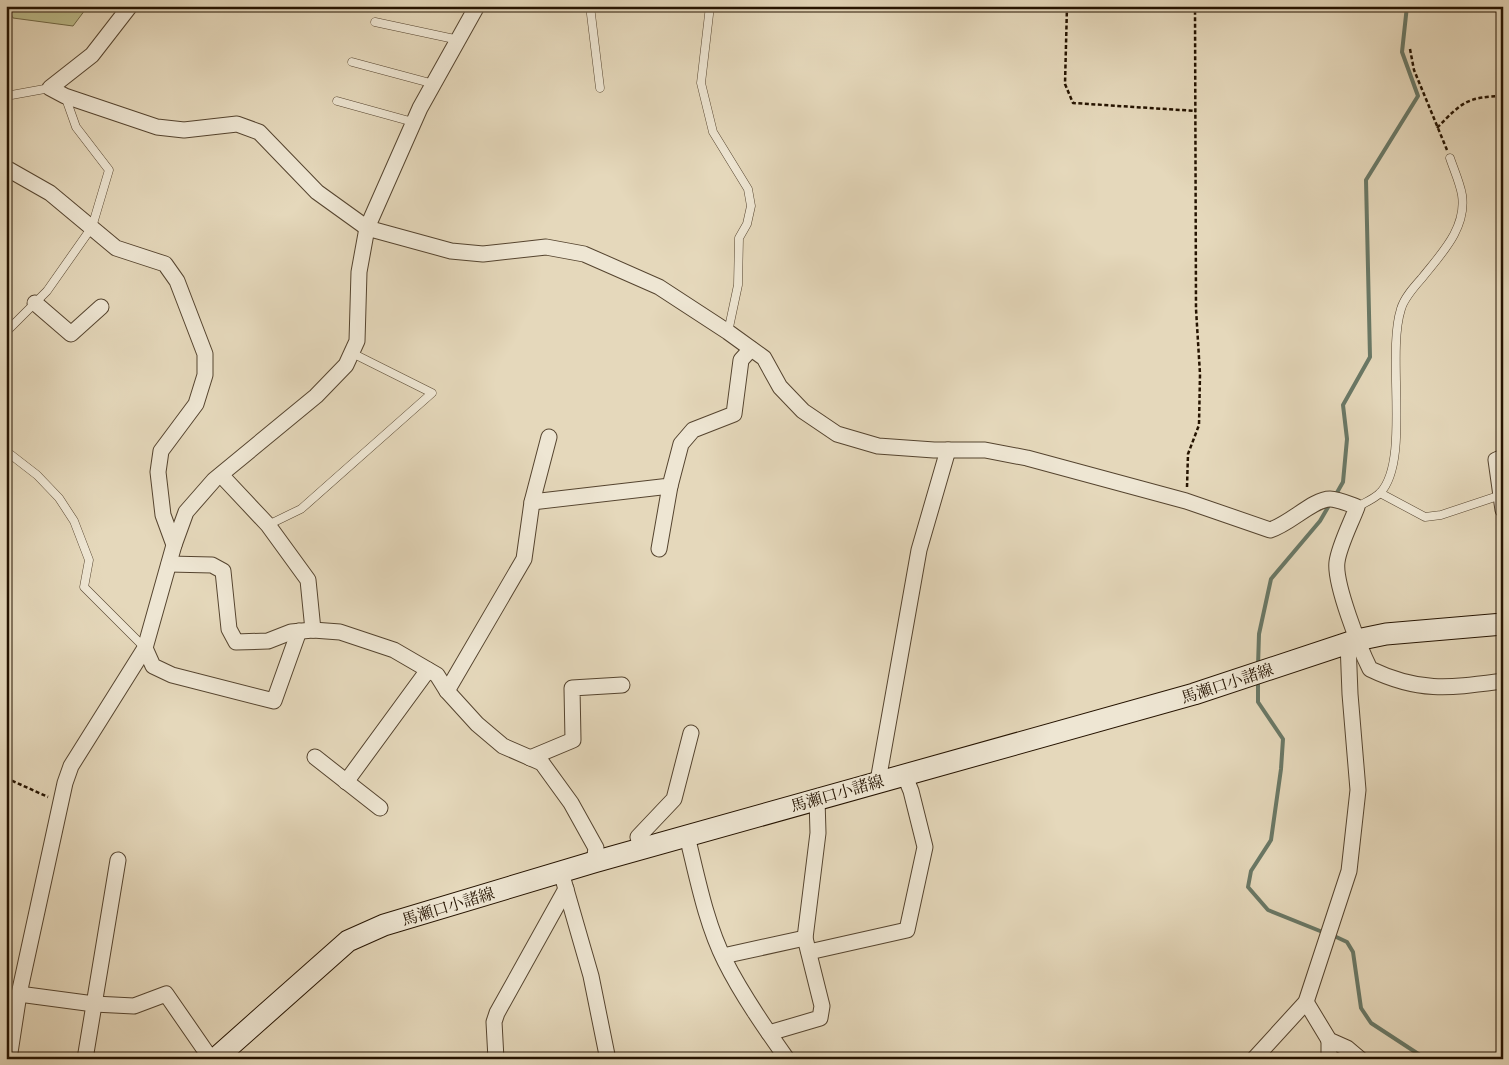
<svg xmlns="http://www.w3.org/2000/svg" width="1509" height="1065" viewBox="0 0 1509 1065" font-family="'IM FELL Double Pica','Noto Serif JP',serif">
  <rect width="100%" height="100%" fill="#e5d8bb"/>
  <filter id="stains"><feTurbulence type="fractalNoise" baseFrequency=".004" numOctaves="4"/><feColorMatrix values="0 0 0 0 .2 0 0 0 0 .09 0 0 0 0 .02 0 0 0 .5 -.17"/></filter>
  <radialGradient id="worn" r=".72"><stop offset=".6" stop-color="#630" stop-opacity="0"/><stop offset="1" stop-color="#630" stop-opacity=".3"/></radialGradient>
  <polygon fill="#bcbc8b" stroke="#706846" points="7,6 88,6 73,26 13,18"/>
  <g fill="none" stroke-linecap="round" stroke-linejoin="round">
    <g stroke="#697866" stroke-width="4">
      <polyline points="1335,496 1343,482 1347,439 1343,405 1370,357 1366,180 1418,96 1402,52 1407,6"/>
      <polyline points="1258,666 1259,634 1271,579 1320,521 1331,502"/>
      <polyline points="1258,680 1258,702 1283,739 1281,769 1271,840 1251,871 1248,887 1268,910 1325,933"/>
      <polyline points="1332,935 1347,942 1353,952 1361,1008 1371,1023 1426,1059"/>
    </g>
    <defs>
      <g id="lane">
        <polyline points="590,6 600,88"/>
        <polyline points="710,6 701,83 713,132 748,189 751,206 747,224 739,238 738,285 728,332"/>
        <polyline points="375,22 459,40"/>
        <polyline points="352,62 434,84"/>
        <polyline points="6,96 50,88"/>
        <polyline points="337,101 413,122"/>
        <polyline points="6,332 47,291 92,227 109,170 76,127 65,96"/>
        <polyline points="6,451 37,475 59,498 74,521 89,560 84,587 145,648"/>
        <polyline points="1380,493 1425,517 1441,515 1501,495"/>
        <path d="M1357,507C1364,503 1374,499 1380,493C1411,461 1386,355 1401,309C1404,298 1414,287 1422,278C1441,254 1467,228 1462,195C1460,183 1454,170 1450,158"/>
        <polyline points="268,525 301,509 432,393 352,353"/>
      </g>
      <g id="street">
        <path d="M130,6L92,55L50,88L65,96L157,127L184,130L237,124L259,132L317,192L367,228L451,251L483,254L546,247L584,254L659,287L728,332L764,358L780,387L803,411L837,434L878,446L934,450H985L1027,458L1186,501L1270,530C1290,524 1313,499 1330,499C1338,499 1349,504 1357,507C1351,523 1339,546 1337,562C1334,583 1360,649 1370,669C1420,693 1450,688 1503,681"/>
        <polyline points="6,168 50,193 116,248 165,264 177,281 205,354 205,375 196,404 161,451 158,472 163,515 174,545"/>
        <polyline points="35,303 71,334 101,307"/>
        <polyline points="1503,457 1496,460 1503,510"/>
        <polyline points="221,475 268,525 308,580 313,630"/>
        <polyline points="532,502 670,486 681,444 693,430 734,414 741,360 751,349"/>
        <polyline points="659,549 670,486"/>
        <polyline points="169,564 212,565 223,571 229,629 236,642 268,641 291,632 313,630 340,632 394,650 437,675 447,691 477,724 503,746 542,763 571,803 596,848 594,862"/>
        <polyline points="145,648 153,666 172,675 274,701 299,631"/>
        <polyline points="447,691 524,559 532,502 549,437"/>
        <polyline points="315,757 380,808"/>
        <polyline points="530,758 573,740 572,688 622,685"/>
        <polyline points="878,781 919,550 948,450"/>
        <polyline points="346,782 428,670"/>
        <path d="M687,836C697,876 706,924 725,961C742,995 765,1028 787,1059"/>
        <polyline points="641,849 638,837 674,799 691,733"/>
        <polyline points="561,872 591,976 607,1055"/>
        <polyline points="809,952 907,930 925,847 911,791 904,774"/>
        <polyline points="723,956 805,938"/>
        <polyline points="19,994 94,1004 134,1006 166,994 211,1059"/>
        <polyline points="1306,1002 1329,1040 1347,1048 1360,1059"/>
        <polyline points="769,1033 820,1018 822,1006 805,938 818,833 817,799"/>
        <polyline points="9,1059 19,994 65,783 71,766 145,648 174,545 186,512 214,480 316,396 346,365 357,341 359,272 367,228 420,108 477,6"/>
        <polyline points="85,1059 118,860"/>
        <polyline points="496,1059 494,1022 497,1013 566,889"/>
        <polyline points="1254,1059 1306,1002 1349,871 1358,790 1350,694 1348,643"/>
        <polyline points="1329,1059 1329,1040"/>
      </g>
      <polyline id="secondary" points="215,1059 348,941 384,925 594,862 1194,694 1357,640 1386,634 1503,624"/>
    </defs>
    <use href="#lane" stroke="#55442f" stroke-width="9"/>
    <use href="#street" stroke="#55442f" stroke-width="17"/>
    <use href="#secondary" stroke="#251300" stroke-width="23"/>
    <g stroke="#251300" stroke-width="2.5" stroke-dasharray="4 2.5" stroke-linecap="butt">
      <polyline points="1067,6 1065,84 1073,103 1196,111"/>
      <polyline points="1410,49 1414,70 1447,150"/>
      <path d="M1437,128C1462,102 1467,97 1503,96"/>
      <polyline points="1187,487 1188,454 1199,425 1200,374 1196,309 1195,6"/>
      <polyline points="6,778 48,797"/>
    </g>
    <use href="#lane" stroke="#eee6d3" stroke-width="8"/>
    <use href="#street" stroke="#eee6d3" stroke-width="15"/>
    <use href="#secondary" stroke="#eee6d3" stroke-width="21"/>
  </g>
  <g text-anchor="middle" stroke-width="4" stroke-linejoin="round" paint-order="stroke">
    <g font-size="16" fill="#251300" stroke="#eee6d3">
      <text transform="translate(1227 683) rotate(-18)" y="6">馬瀬口小諸線</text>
      <text transform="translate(837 793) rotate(-16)" y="6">馬瀬口小諸線</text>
      <text transform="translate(448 906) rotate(-17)" y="6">馬瀬口小諸線</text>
    </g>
  </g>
  <rect width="1509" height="1065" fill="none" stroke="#e5d8bb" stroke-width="25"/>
  <rect x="8" y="8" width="1494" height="1050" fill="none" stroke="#251300" stroke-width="2.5"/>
  <rect x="12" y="12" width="1484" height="1040" fill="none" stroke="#251300"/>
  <rect width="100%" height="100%" filter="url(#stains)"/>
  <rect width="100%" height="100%" fill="url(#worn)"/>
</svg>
